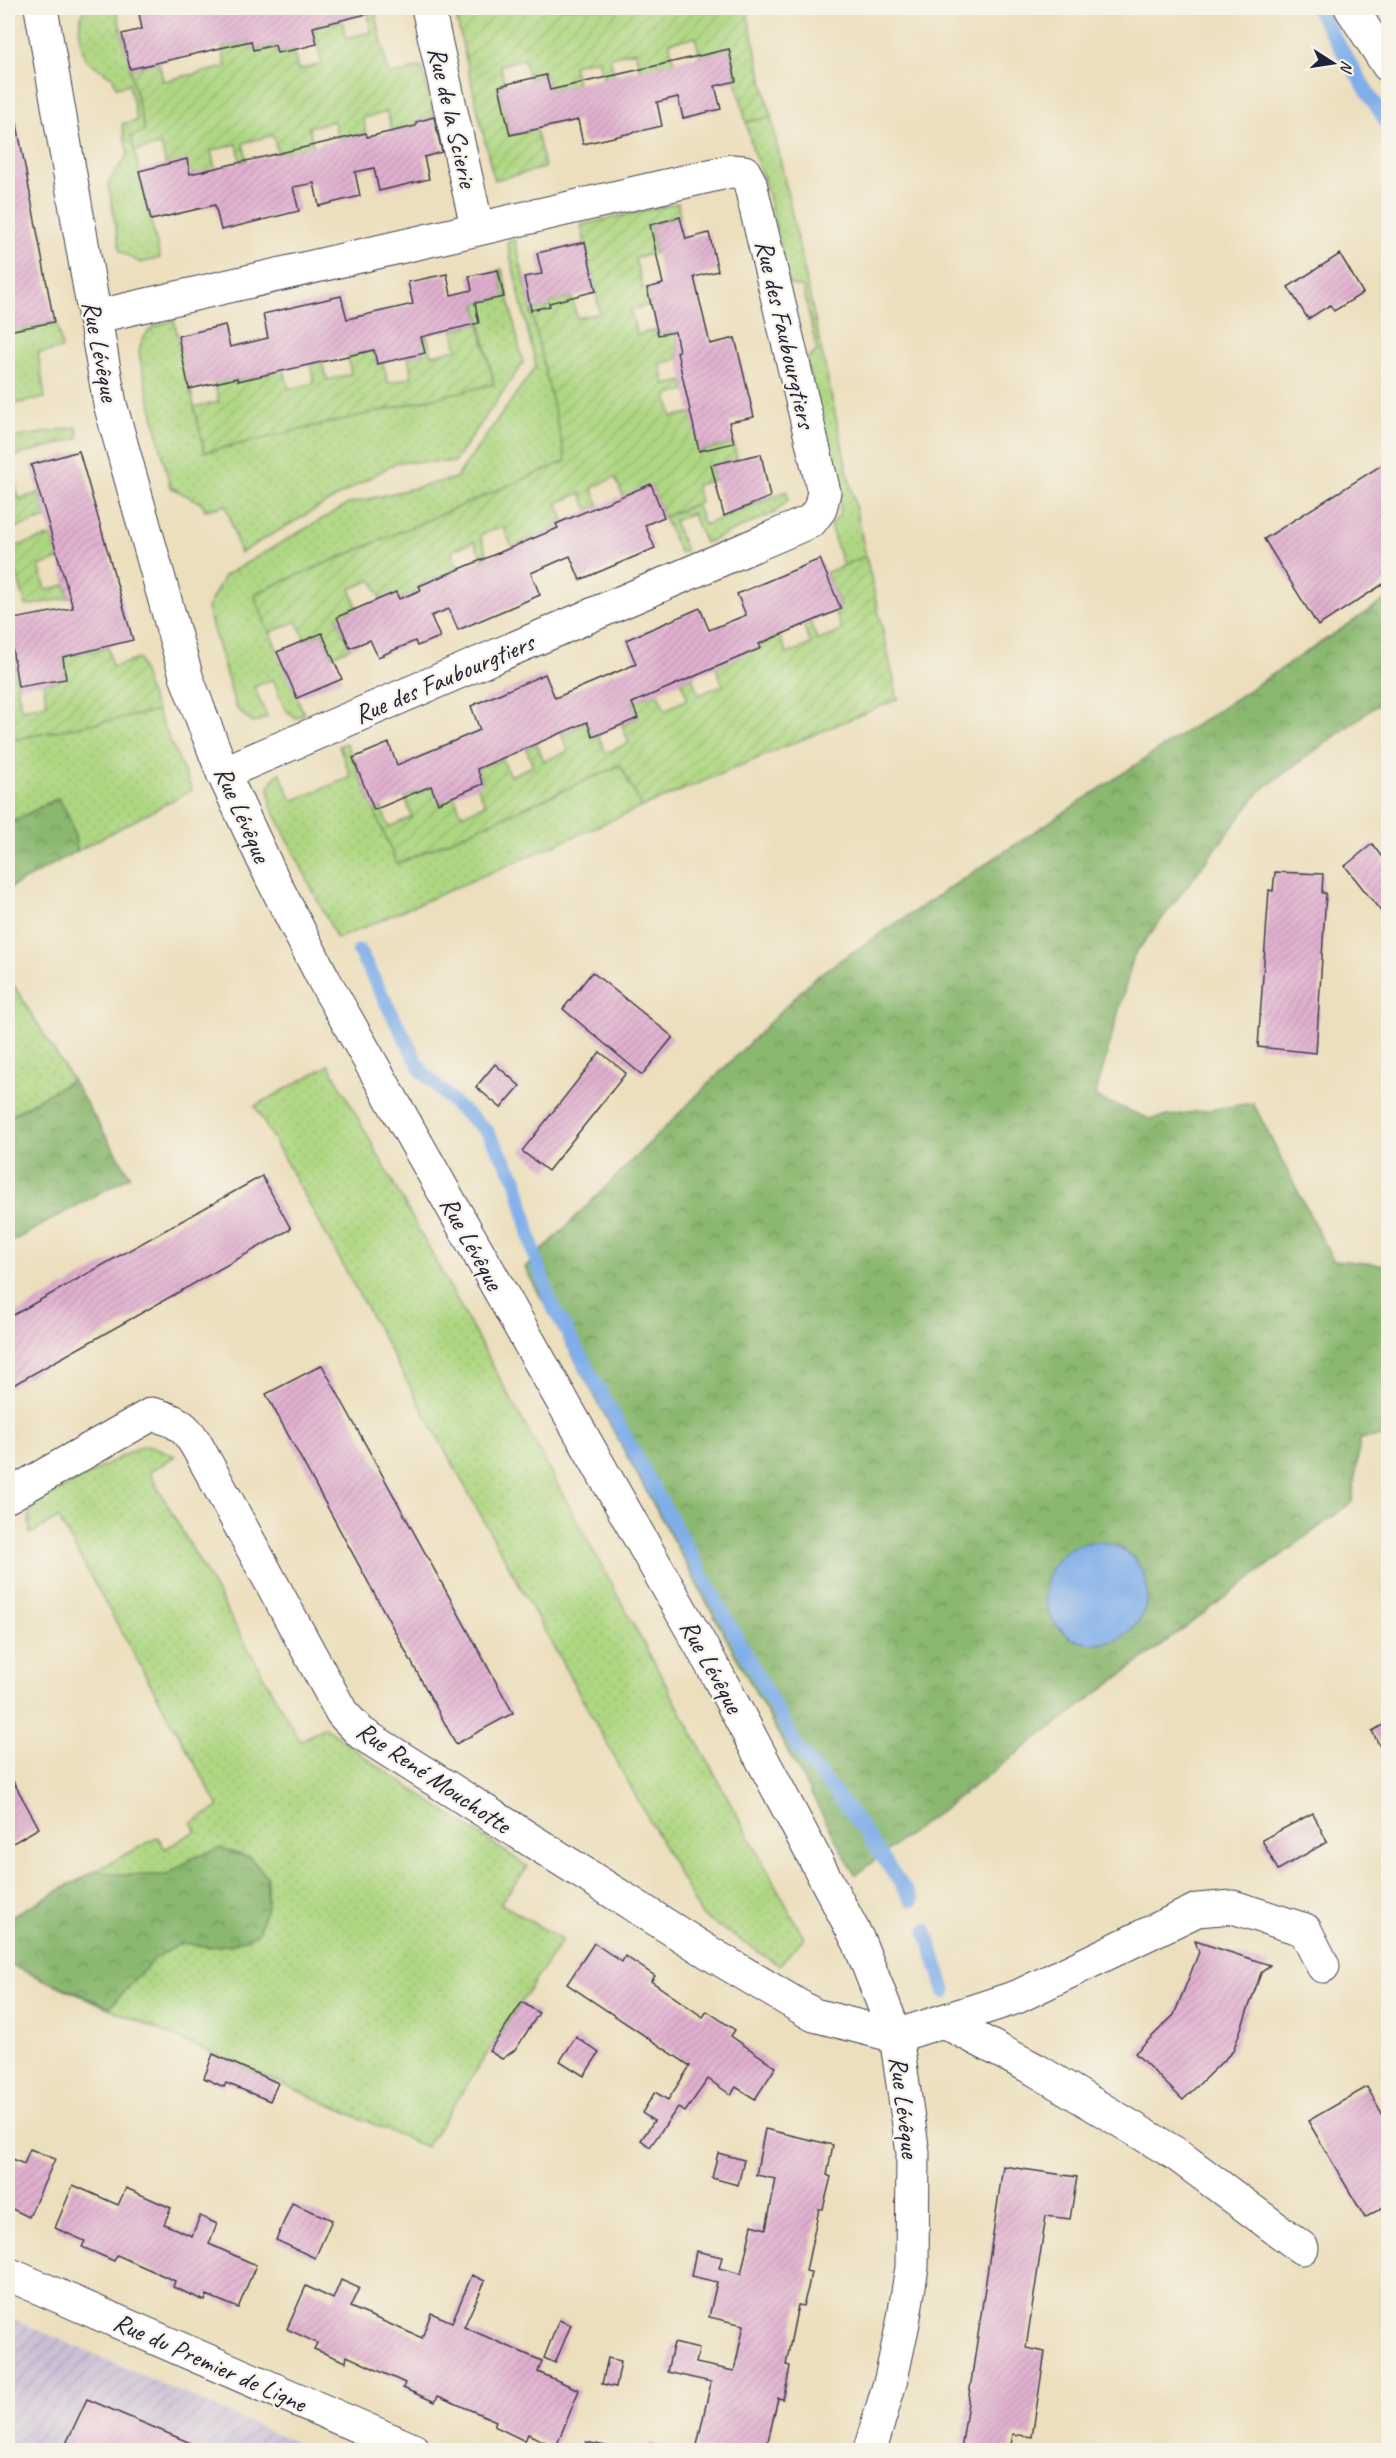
<svg xmlns="http://www.w3.org/2000/svg" width="1396" height="2458" viewBox="0 0 1396 2458" font-family="Caveat,sans-serif">
  <defs>
    <pattern id="industrial-furrows" width="10" height="10" patternUnits="userSpaceOnUse" patternTransform="scale(1.5)"><rect width="10" height="10" fill="#cabfd6"/><path d="M-1 1l2-2M0 10L10 0M9 11l2-2" fill="none" stroke="#ada4b9"/></pattern>
    <pattern id="grass-dots" width="8" height="8" patternUnits="userSpaceOnUse" patternTransform="scale(1.5)"><rect width="8" height="8" fill="#afd782"/><path d="M2 2h.1M6 6h.1" fill="none" stroke="#96b871" stroke-width="1.8" stroke-linecap="round"/></pattern>
    <pattern id="forest-crowns" width="20" height="18" patternUnits="userSpaceOnUse" patternTransform="scale(1.5)"><rect width="20" height="18" fill="#8bb870"/><path d="M2 6a3 3 0 1 1 6 0M12 15a3 3 0 1 1 6 0" fill="none" stroke="#71955d"/></pattern>
    <pattern id="garden-furrows" width="10" height="10" patternUnits="userSpaceOnUse" patternTransform="scale(1.5)"><rect width="10" height="10" fill="#afd782"/><path d="M-1 1l2-2M0 10L10 0M9 11l2-2" fill="none" stroke="#96b871"/></pattern>
    <pattern id="building-hatch" width="6" height="6" patternUnits="userSpaceOnUse" patternTransform="scale(1.5)"><rect width="6" height="6" fill="#e0b0cf"/><path d="M-1 1l2-2M0 6l6-6M5 7l2-2" fill="none" stroke="#c097b3"/></pattern>
  </defs>
  <rect width="100%" height="100%" fill="#f7f3e8"/>
  <filter id="ink" filterUnits="userSpaceOnUse"><feTurbulence type="fractalNoise" baseFrequency=".0167" numOctaves="2"/><feDisplacementMap in="SourceGraphic" scale="12" xChannelSelector="R" yChannelSelector="G"/><feConvolveMatrix kernelMatrix="1 2 1 2 8 2 1 2 1" color-interpolation-filters="sRGB"/></filter>
  <filter id="wash" filterUnits="userSpaceOnUse"><feTurbulence type="fractalNoise" baseFrequency=".008" numOctaves="4" result="noise"/><feDisplacementMap in="SourceGraphic" scale="24" xChannelSelector="R" yChannelSelector="G"/><feGaussianBlur stdDeviation="1.35" result="paint"/><feColorMatrix in="noise" values="0 0 0 0 0 0 0 0 0 0 0 0 0 0 0 0 0 1.4 0 .05"/><feComposite in="paint" operator="in"/></filter>
  <g filter="url(#wash)">
    <rect width="100%" height="100%" fill="#ecdfbd"/>
    <polygon fill="url(#industrial-furrows)" points="8,2317 313,2450 8,2450"/>
    <g fill="url(#grass-dots)" stroke="#687c5e" stroke-width="1.5">
      <path d="M86,8H116L145,132L131,136L160,258L140,263L120,251L108,183L128,155L122,124L137,120L129,84L116,87L113,78L85,59C81,41 74,24 86,8Z"/>
      <polygon points="771,117 866,556 843,566 830,525 839,516 840,504 806,360 817,351 803,288 789,284 766,186 753,151 746,122"/>
      <polygon points="515,240 567,461 254,594 304,714 295,718 285,709 273,679 254,687 267,717 253,723 236,708 207,608 224,576 348,504 456,478 536,366 507,242"/>
      <path d="M502,269L523,363L454,462H397L240,553L226,505L205,510L203,504L170,487L139,354C141,331 154,325 174,320L205,452L494,384L476,303L504,297L498,270Z"/>
      <polygon points="57,322 62,349 38,353 45,398 8,405 8,331"/>
      <polygon points="77,427 79,438 8,458 8,439"/>
      <polygon points="787,491 788,500 774,513 705,543 692,513 674,521 686,551 680,553 664,517 696,504 704,525"/>
      <path d="M157,711L192,790L77,851C75,830 70,816 58,798L8,824V737L11,740Z"/>
      <polygon points="346,743 397,864 621,765 642,807 337,939 271,806 269,788 275,777 280,773 292,801 351,777 339,746"/>
      <polygon points="8,976 72,1080 8,1117"/>
      <polygon points="329,1065 804,1938 779,1965 702,1916 255,1106"/>
      <polygon points="141,1446 157,1448 175,1456 149,1472 300,1741 325,1727 366,1758 528,1867 500,1903 562,1940 426,2147 8,1964 8,1918 158,1837 165,1849 196,1831 191,1823 219,1807 58,1518 30,1534 29,1514 40,1501"/>
    </g>
    <g fill="url(#forest-crowns)" stroke="#566d56" stroke-width="1.5">
      <polygon points="1388,598 1388,697 1260,791 1134,955 1095,1097 1150,1119 1253,1103 1333,1260 1388,1265 1388,1435 1360,1439 1352,1502 855,1875 525,1268 815,977"/>
      <path d="M58,798C70,816 75,830 77,851L8,889V824Z"/>
      <polygon points="72,1080 130,1176 8,1244 8,1117"/>
      <polygon points="220,1848 250,1858 267,1877 267,1907 257,1934 233,1944 210,1947 181,1943 154,1959 110,2007 8,1964 8,1918 96,1871 124,1875 166,1875 195,1857"/>
    </g>
    <g fill="url(#garden-furrows)" stroke="#687c5e" stroke-width="1.5">
      <polygon points="454,8 746,8 771,117 746,122 729,50 700,56 695,37 669,42 674,62 640,70 635,51 610,57 614,76 603,78 598,59 573,65 577,84 550,90 546,75 529,79 524,59 500,65 505,85 499,86 510,135 536,129 545,168 494,180"/>
      <polygon points="375,12 389,75 422,67 434,117 416,122 416,126 392,131 387,112 363,118 366,133 338,140 334,121 309,127 313,146 278,154 273,135 243,143 247,161 241,163 237,144 211,151 215,169 190,174 166,165 161,145 135,151 131,136 145,132 130,69 159,62 163,81 226,67 222,48 251,41 253,50 275,45 277,53 293,50 298,70 322,64 313,27 342,20 346,38 371,32 368,14"/>
      <polygon points="678,203 680,217 650,225 656,253 635,258 643,289 647,288 651,305 630,310 637,335 656,330 658,335 675,332 679,351 677,352 678,359 660,364 665,385 684,381 685,391 667,395 672,417 691,413 700,451 734,443 737,460 711,465 714,480 696,485 700,502 664,517 651,485 623,496 615,477 592,488 599,505 588,510 581,493 557,503 564,520 557,524 558,528 512,547 503,526 480,535 488,557 482,559 474,541 452,551 459,569 419,586 421,590 399,599 381,599 372,580 350,589 358,609 337,617 350,648 332,656 322,633 305,640 297,621 269,633 254,594 566,461 531,310 549,306 549,303 572,297 577,318 600,313 581,225"/>
      <polygon points="479,323 494,384 205,452 194,407 219,402 214,383 237,378 238,381 284,370 289,389 314,383 310,364 322,362 327,380 351,374 348,356 374,350 377,364 383,363 388,383 412,377 408,357 424,353 421,337 427,336 432,355 457,349 453,330"/>
      <polygon points="11,471 19,499 39,493 47,518 8,530 8,472"/>
      <polygon points="52,536 59,559 39,566 46,590 66,585 69,598 26,606 9,548"/>
      <polygon points="866,556 898,699 642,807 620,765 397,864 374,810 381,807 389,827 412,817 405,797 431,786 454,796 462,815 485,804 477,786 483,783 477,769 502,759 510,776 533,766 526,748 537,744 544,761 568,751 561,733 587,722 593,736 598,735 606,753 629,743 622,725 638,718 632,703 657,692 665,710 688,699 681,682 692,677 699,695 723,685 716,667 779,635 787,654 811,644 803,625 810,622 818,641 842,630 835,612 841,608 826,573"/>
      <polygon points="8,626 21,709 47,704 43,683 66,679 63,657 108,647 112,667 139,659 149,693 157,711 11,740 8,737"/>
    </g>
    <circle fill="#7faee9" stroke="#506892" stroke-width="1.5" cx="1096" cy="1593" r="51"/>
    <g fill="none" stroke-linecap="round" stroke-linejoin="round">
      <g stroke="#7faee9" stroke-width="14">
        <polyline points="1316,8 1388,125"/>
        <polyline points="359,951 422,1071 457,1106 487,1131 517,1181 534,1253 550,1301 799,1750 853,1815 912,1900"/>
        <polyline points="926,1930 945,1992"/>
      </g>
    </g>
    <g id="blocks">
      <g fill="url(#building-hatch)">
        <polygon points="138,8 220,8 221,10 233,8 373,8 375,12 313,27 317,44 293,50 277,53 275,45 253,50 251,41 130,69 122,34 142,29"/>
        <polygon points="729,49 736,81 715,86 721,109 683,118 678,97 657,102 662,126 583,144 578,120 510,135 499,86 546,75 550,90"/>
        <polygon points="8,76 54,322 8,331"/>
        <polygon points="434,117 442,152 424,157 429,179 379,191 374,168 355,172 360,196 319,206 314,183 293,187 299,211 221,230 215,205 151,220 139,171 187,159 190,174 366,133 367,137 416,126 416,122"/>
        <polygon points="680,217 686,239 709,233 718,271 694,277 710,344 735,338 754,417 729,422 734,443 699,451 677,352 679,351 675,332 658,335 647,288 663,284 650,225"/>
        <polygon points="585,242 596,291 549,303 550,306 531,310 524,277 542,274 537,253"/>
        <polygon points="1340,254 1363,293 1334,311 1330,305 1308,319 1288,287"/>
        <polygon points="498,270 504,297 475,303 479,323 421,337 425,353 377,364 374,350 238,381 237,378 189,389 178,336 225,325 230,347 268,338 263,314 341,296 347,319 413,304 408,282 447,274 451,295 472,290 469,276"/>
        <polygon points="79,451 133,640 63,657 66,679 18,687 8,620 73,608 31,465"/>
        <polygon points="761,454 770,497 724,516 711,465"/>
        <polygon points="1388,461 1388,581 1318,626 1264,539"/>
        <polygon points="651,484 664,517 645,525 655,548 580,580 570,556 531,573 540,595 458,630 449,609 431,616 440,637 417,646 415,641 378,657 370,640 350,648 337,617 396,592 399,599 421,590 419,586 558,528 556,524"/>
        <polygon points="820,559 841,609 759,644 761,648 632,703 638,718 593,737 587,722 477,769 483,784 438,803 431,786 374,810 353,758 389,743 397,765 480,730 471,706 545,674 555,698 636,664 626,640 700,608 709,630 746,615 737,594"/>
        <polygon points="322,633 342,679 297,698 277,652"/>
        <polygon points="1372,844 1388,865 1388,910 1383,914 1345,866"/>
        <polygon points="1275,872 1323,874 1322,893 1326,893 1316,1053 1258,1047 1269,890 1273,891"/>
        <polygon points="592,972 673,1037 642,1075 563,1009"/>
        <polygon points="600,1052 626,1073 548,1171 522,1151"/>
        <polygon points="495,1064 520,1086 501,1108 476,1087"/>
        <polygon points="262,1176 291,1229 8,1388 8,1318"/>
        <polygon points="322,1365 513,1713 456,1744 266,1394"/>
        <polygon points="1388,1722 1388,1762 1372,1731"/>
        <polygon points="8,1772 39,1828 8,1846"/>
        <polygon points="1313,1813 1327,1842 1278,1870 1262,1840"/>
        <polygon points="1195,1941 1270,1965 1261,1973 1233,2051 1183,2100 1135,2053 1174,2015 1199,1952"/>
        <polygon points="594,1943 622,1962 625,1956 655,1976 651,1981 703,2017 707,2011 735,2030 731,2036 776,2067 755,2099 736,2087 731,2095 708,2079 685,2112 678,2107 650,2147 641,2140 654,2121 642,2113 655,2092 668,2100 690,2066 567,1984"/>
        <polygon points="522,2002 539,2013 516,2049 502,2059 489,2051"/>
        <polygon points="576,2037 599,2053 584,2076 560,2061"/>
        <polygon points="213,2054 278,2083 270,2101 226,2083 224,2087 204,2078"/>
        <polygon points="1367,2087 1388,2124 1388,2204 1365,2218 1308,2121"/>
        <polygon points="765,2129 833,2145 827,2175 831,2177 823,2209 819,2209 806,2271 811,2272 808,2288 803,2306 798,2305 786,2365 790,2366 787,2383 783,2399 778,2398 766,2450 696,2450 711,2382 667,2372 670,2358 674,2343 699,2349 696,2363 734,2371 744,2325 709,2317 717,2282 691,2276 696,2251 722,2257 719,2268 741,2274 752,2225 766,2229 776,2179 756,2175"/>
        <polygon points="30,2149 55,2159 29,2217 8,2207 8,2157 24,2164"/>
        <polygon points="718,2153 744,2160 738,2185 712,2178"/>
        <polygon points="1003,2166 1077,2177 1070,2219 1046,2216 1026,2348 1045,2352 1032,2437 1013,2434 1010,2450 961,2450"/>
        <polygon points="73,2185 118,2205 126,2188 171,2208 164,2224 192,2236 200,2216 217,2224 209,2244 256,2265 238,2308 207,2295 205,2301 173,2287 175,2281 117,2255 114,2261 82,2247 85,2241 55,2228"/>
        <polygon points="292,2203 332,2220 315,2258 276,2240"/>
        <polygon points="472,2275 485,2281 464,2327 542,2361 538,2372 579,2390 556,2447 528,2434 525,2441 494,2426 496,2421 438,2396 435,2402 403,2388 405,2383 347,2356 346,2362 314,2349 317,2343 287,2329 306,2286 333,2299 341,2280 359,2288 350,2307 422,2338 431,2313 452,2322"/>
        <polygon points="559,2320 571,2325 555,2363 544,2358"/>
        <polygon points="608,2358 621,2361 616,2387 602,2384"/>
        <polygon points="87,2399 207,2450 63,2450"/>
        <polygon points="586,2442 621,2449 621,2450 584,2450"/>
        <polygon points="650,2443 678,2450 649,2450"/>
      </g>
    </g>
  </g>
  <g filter="url(#ink)">
    <use href="#blocks" fill-opacity="0" stroke="#403e4e" stroke-width="1.5"/>
    <g fill="none" stroke-linecap="round" stroke-linejoin="round">
      <defs>
        <g id="minor">
          <polyline points="41,8 110,404 187,679 223,773 272,878 324,980 718,1676 859,1942 896,2036 913,2153 912,2267 903,2323 891,2379 870,2450"/>
          <polyline points="428,8 477,227"/>
          <polyline points="1351,8 1388,65"/>
          <polyline points="94,317 731,171 744,172 750,183 824,492 820,509 811,521 223,773"/>
          <path d="M8,1496L152,1414C189,1423 190,1435 208,1466L342,1713L361,1733L713,1955L814,2015L896,2036L943,2021L1036,2070L1176,2154L1302,2248"/>
          <polyline points="943,2021 1017,1997 1197,1910 1233,1907 1305,1930 1323,1966"/>
          <polyline points="8,2274 413,2450"/>
        </g>
      </defs>
      <use href="#minor" stroke="#403e4e" stroke-width="35"/>
      <use href="#minor" stroke="#fff" stroke-width="33"/>
    </g>
  </g>
  <g text-anchor="middle" stroke-width="4.5" stroke-linejoin="round" paint-order="stroke">
    <g font-size="26" fill="#22223b" stroke="#f7f3e8">
      <text transform="translate(453 117) rotate(77)" y="9">Rue de la Scierie</text>
      <text transform="translate(786 334) rotate(77)" y="9">Rue des Faubourgtiers</text>
      <text transform="translate(101 351) rotate(79)" y="9">Rue Lévêque</text>
      <text transform="translate(444 678) rotate(-23)" y="9">Rue des Faubourgtiers</text>
      <text transform="translate(243 814) rotate(66)" y="9">Rue Lévêque</text>
      <text transform="translate(472 1243) rotate(61)" y="9">Rue Lévêque</text>
      <text transform="translate(712 1666) rotate(61)" y="9">Rue Lévêque</text>
      <text transform="translate(434 1777) rotate(34)" y="9">Rue René Mouchotte</text>
      <text transform="translate(905 2107) rotate(83)" y="9">Rue Lévêque</text>
      <text transform="translate(210 2362) rotate(24)" y="9">Rue du Premier de Ligne</text>
    </g>
  </g>
  <rect width="1396" height="2458" fill="none" stroke="#f7f3e8" stroke-width="30"/>
  <g transform="translate(1333 63) rotate(102)" stroke="#f7f3e8" stroke-width="4.5" paint-order="stroke">
  <path d="M0-4.5L10 22L0 15L-10 22Z" fill="#22223b"/>
  <text y="-9" font-size="16" font-weight="bold" text-anchor="middle" fill="#22223b">N</text>
  </g>
</svg>
